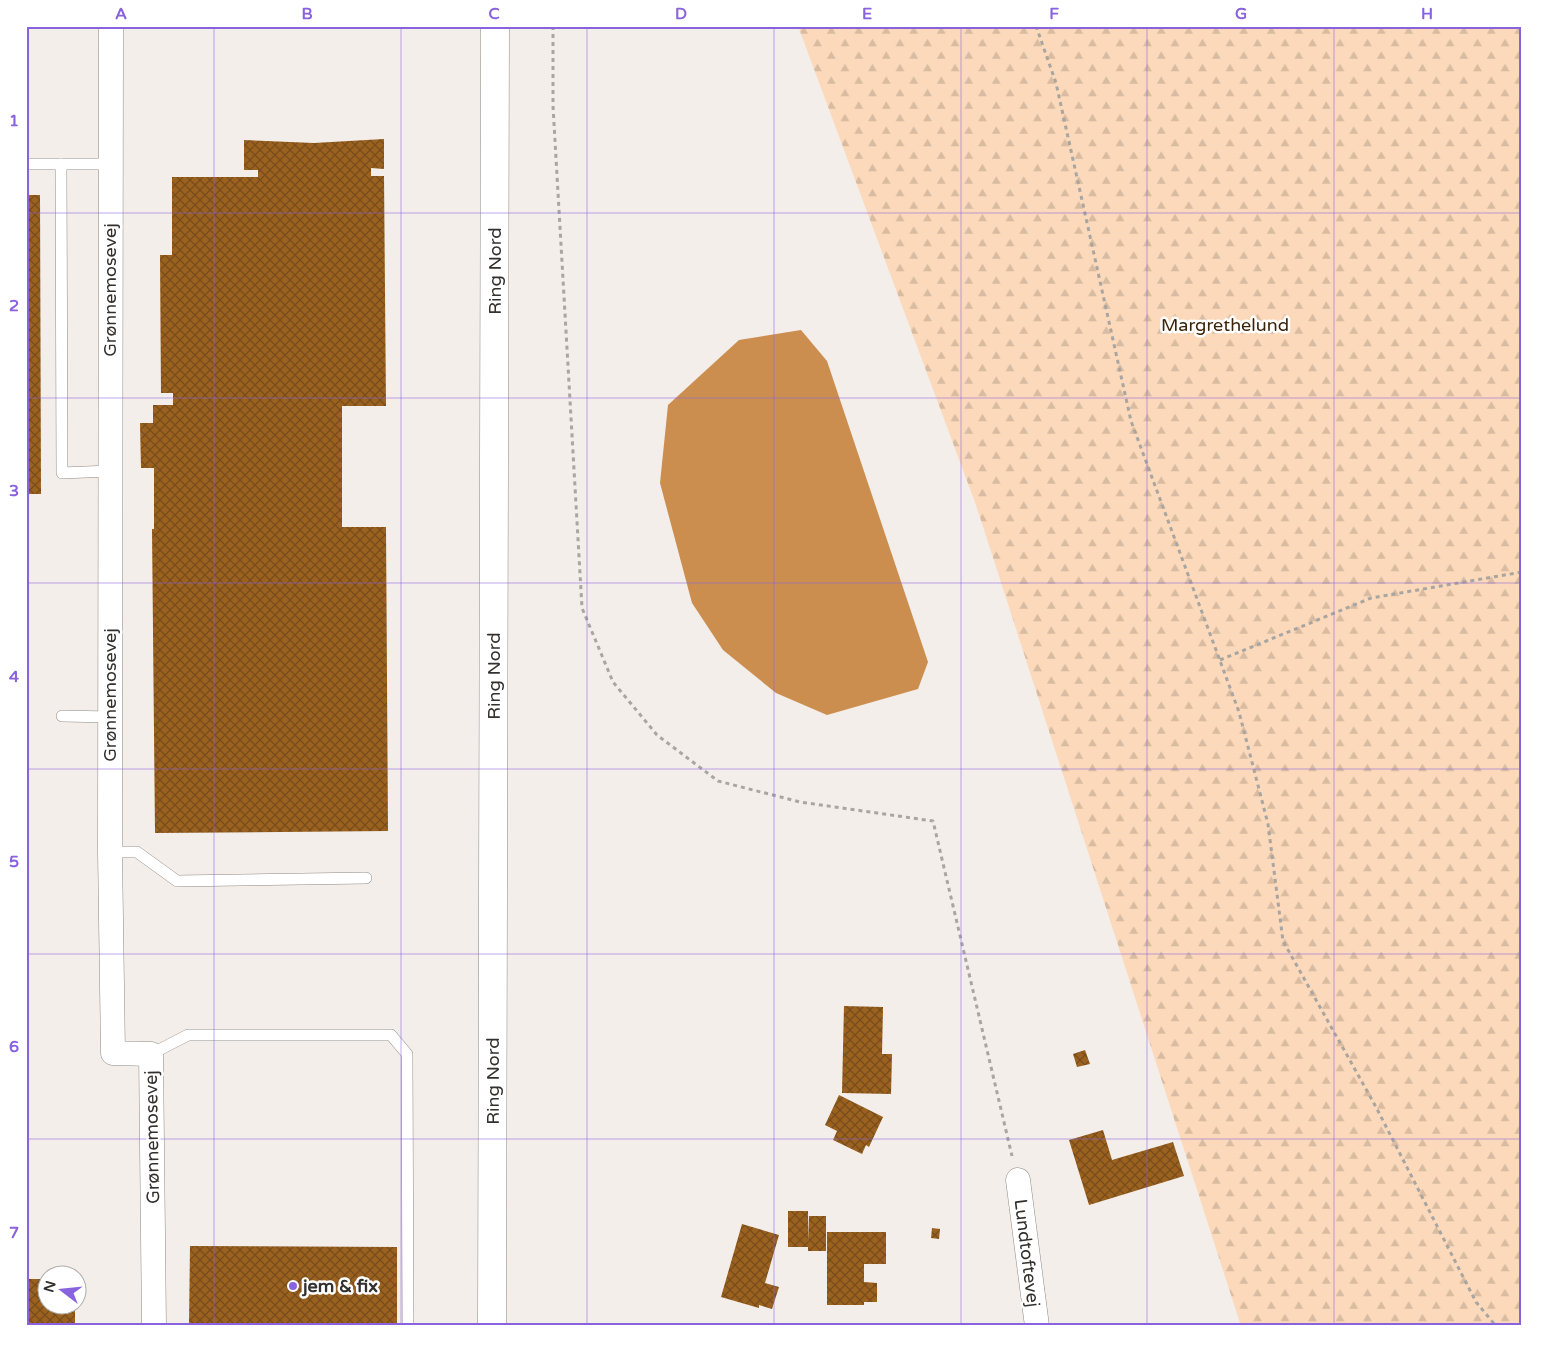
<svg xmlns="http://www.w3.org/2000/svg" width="1548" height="1352" viewBox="0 0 1548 1352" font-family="'Varela Round',sans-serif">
  <defs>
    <pattern id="forest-firs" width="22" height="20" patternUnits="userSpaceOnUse" patternTransform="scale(1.25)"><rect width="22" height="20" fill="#fbd9ba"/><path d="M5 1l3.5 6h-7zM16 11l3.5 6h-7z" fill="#d8bba0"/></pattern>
    <pattern id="building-cross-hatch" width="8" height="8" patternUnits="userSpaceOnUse" patternTransform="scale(1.25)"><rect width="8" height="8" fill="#9b611e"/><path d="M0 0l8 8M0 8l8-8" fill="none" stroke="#784c1a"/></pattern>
  </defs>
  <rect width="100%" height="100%" fill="#f3eee9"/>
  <polygon fill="url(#forest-firs)" points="798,26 1522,26 1522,1326 1241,1326 976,505"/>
  <polygon fill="#cb8e4f" points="801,330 827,361 928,662 918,689 827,715 776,693 723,650 692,603 660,483 668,405 739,340"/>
  <g fill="url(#building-cross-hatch)">
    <polygon points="384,139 384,169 371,168 371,176 384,176 386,406 342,406 342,527 386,527 388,831 155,833 152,529 154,529 154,468 141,468 140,423 153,423 153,405 173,405 173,393 161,393 160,255 172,255 172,177 258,177 258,170 244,170 244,140 314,143"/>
    <polygon points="26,195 40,195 41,494 26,494"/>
    <polygon points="844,1006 883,1007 882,1054 892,1054 891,1094 842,1093"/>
    <polygon points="1085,1050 1090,1064 1077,1067 1073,1054"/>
    <polygon points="839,1095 883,1117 869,1147 866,1145 862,1154 833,1140 837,1131 825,1125"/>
    <polygon points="1103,1130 1112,1160 1173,1142 1184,1176 1089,1205 1069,1140"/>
    <polygon points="788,1211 808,1211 808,1242 809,1216 826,1216 826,1251 808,1251 808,1247 788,1247"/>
    <polygon points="742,1224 779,1235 765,1283 779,1287 772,1309 759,1305 759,1308 721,1297"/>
    <polygon points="932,1228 940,1229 939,1239 931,1238"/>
    <polygon points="827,1232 886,1232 886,1264 864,1264 864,1282 877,1283 877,1302 864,1302 864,1305 827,1305"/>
    <polygon points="190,1246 397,1247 397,1326 189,1326"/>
    <polygon points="26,1279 48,1279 48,1304 75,1304 75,1326 26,1326"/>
  </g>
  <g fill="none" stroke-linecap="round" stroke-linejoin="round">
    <defs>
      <g id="service">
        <polyline points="26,164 110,164"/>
        <polyline points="61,164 62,473 110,471"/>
        <polyline points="62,716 110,717"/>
        <polyline points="110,852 137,852 177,881 366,878"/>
        <polyline points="151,1054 188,1035 391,1035 407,1054 408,1326"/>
      </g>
      <g id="minor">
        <polyline points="111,26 110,852 113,1053 151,1054 154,1326"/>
        <polyline points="1018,1180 1037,1326"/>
      </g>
      <polyline id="secondary" points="492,1326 495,26"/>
    </defs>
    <use href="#service" stroke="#8f8a86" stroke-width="12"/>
    <use href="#minor" stroke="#8f8a86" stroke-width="25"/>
    <use href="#secondary" stroke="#8f8a86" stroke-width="29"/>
    <g stroke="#a9a5a1" stroke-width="3" stroke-dasharray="4 4" stroke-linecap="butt">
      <polyline points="553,26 553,106 582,608 613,682 657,735 718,781 800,802 933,821 1012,1156"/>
      <polyline points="1036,26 1056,83 1131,421 1239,712 1268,824 1283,941 1376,1107 1476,1302 1496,1326"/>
      <polyline points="1220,660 1371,598 1522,572"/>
    </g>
    <use href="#service" stroke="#fff" stroke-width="11"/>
    <use href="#minor" stroke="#fff" stroke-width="24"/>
    <use href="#secondary" stroke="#fff" stroke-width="28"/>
  </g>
  <path fill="none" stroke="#8962dd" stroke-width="1" stroke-opacity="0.55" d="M214,26V1326M401,26V1326M587,26V1326M774,26V1326M961,26V1326M1147,26V1326M1334,26V1326M26,213H1522M26,398H1522M26,583H1522M26,769H1522M26,954H1522M26,1139H1522"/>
  <circle fill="#8962dd" stroke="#fff" stroke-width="2" cx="293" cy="1286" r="5"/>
  <g text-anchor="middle" stroke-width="5" stroke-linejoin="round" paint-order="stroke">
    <g font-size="18" fill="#33312f" stroke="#fff">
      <text transform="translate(495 271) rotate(-90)" y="6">Ring Nord</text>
      <text transform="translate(110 290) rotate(-90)" y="6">Grønnemosevej</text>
      <text transform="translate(494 676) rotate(-90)" y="6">Ring Nord</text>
      <text transform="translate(110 695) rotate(-90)" y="6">Grønnemosevej</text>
      <text transform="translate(493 1081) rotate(-90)" y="6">Ring Nord</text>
      <text transform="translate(152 1137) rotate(-91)" y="6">Grønnemosevej</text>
      <text transform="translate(1027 1253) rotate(83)" y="6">Lundtoftevej</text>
    </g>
    <g font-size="18" fill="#3d2408" stroke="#fff">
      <text x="1225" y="331">Margrethelund</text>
    </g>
    <g font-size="18" font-weight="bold" fill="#33312f" stroke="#fff" text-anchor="start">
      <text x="303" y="1292">jem &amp; fix</text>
    </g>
  </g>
  <rect width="1548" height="1352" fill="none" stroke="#ffffff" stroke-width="55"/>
  <g transform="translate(62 1290) rotate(286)"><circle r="24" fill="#ffffff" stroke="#adadac"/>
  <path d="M0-4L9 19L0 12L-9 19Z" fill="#8962dd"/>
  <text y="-8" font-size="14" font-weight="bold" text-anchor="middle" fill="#33312f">N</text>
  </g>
  <rect x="28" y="28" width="1492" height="1296" fill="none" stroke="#8962dd" stroke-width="2"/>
  <g font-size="16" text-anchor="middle" font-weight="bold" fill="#8962dd">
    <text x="121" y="19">A</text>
    <text x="307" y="19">B</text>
    <text x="494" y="19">C</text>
    <text x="681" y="19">D</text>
    <text x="867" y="19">E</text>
    <text x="1054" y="19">F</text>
    <text x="1241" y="19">G</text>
    <text x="1427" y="19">H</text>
    <text x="14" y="126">1</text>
    <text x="14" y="311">2</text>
    <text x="14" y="496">3</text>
    <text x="14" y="682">4</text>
    <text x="14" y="867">5</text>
    <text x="14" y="1052">6</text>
    <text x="14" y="1238">7</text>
  </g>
</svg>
